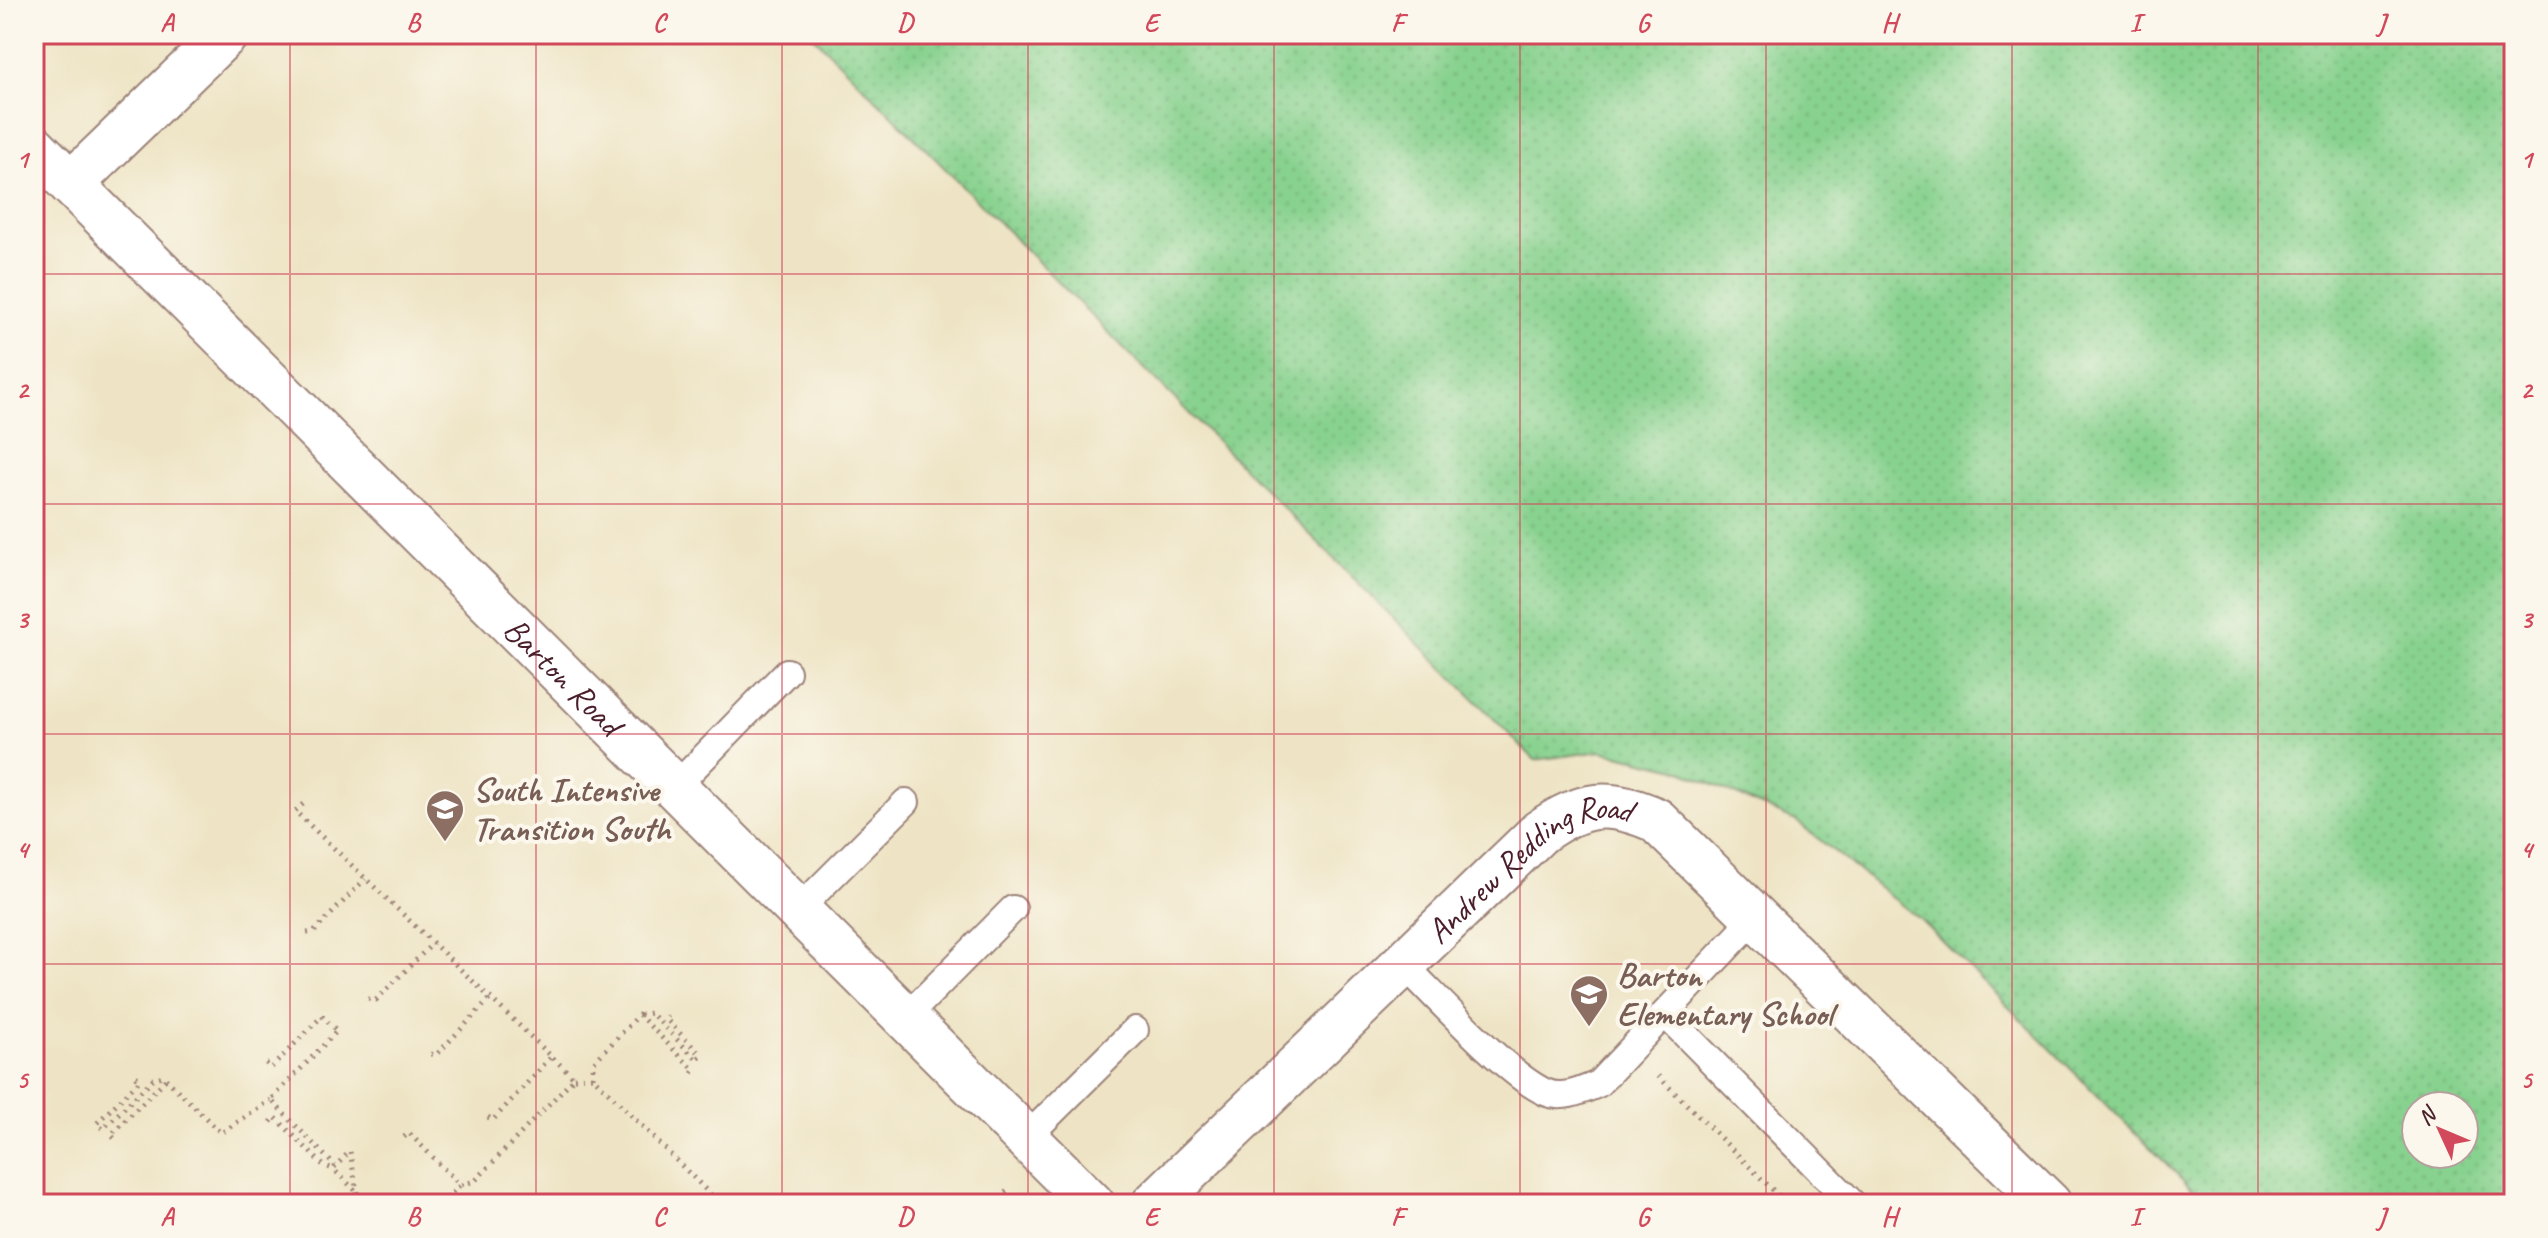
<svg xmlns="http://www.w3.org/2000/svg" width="2548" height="1238" viewBox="0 0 2548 1238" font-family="Caveat,sans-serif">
  <defs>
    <pattern id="grass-dots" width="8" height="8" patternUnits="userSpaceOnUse" patternTransform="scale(2)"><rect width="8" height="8" fill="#88d28f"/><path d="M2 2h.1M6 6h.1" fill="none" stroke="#77b47c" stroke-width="1.8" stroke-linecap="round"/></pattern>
  </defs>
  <rect width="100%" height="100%" fill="#fbf7ec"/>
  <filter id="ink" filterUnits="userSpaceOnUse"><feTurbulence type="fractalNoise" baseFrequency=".0125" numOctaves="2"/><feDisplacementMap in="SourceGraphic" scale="16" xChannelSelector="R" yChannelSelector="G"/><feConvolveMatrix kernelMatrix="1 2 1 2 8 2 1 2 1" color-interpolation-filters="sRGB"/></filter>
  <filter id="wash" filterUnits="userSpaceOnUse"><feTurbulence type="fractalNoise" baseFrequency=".006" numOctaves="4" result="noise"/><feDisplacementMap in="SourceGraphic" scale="32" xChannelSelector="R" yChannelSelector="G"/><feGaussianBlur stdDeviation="1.8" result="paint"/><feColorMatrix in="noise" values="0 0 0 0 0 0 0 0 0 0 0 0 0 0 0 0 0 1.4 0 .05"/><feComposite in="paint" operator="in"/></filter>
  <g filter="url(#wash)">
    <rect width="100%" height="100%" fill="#eee4c5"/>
    <path fill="url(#grass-dots)" stroke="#69785d" stroke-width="2" fill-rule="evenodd" d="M811,34H2514V1204H2207L1922,921L1796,821L1677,769L1601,751L1535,760ZM2416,1106H2464V1154H2416Z"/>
  </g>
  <g filter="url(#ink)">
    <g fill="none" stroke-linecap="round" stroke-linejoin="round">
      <defs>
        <g id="service">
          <polyline points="675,787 787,672"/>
          <polyline points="798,910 906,802"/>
          <path d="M1403,964C1436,996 1507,1075 1545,1092C1562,1100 1581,1091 1598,1084L1756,917"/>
          <polyline points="1665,1014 1853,1204"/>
          <polyline points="906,1017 1013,909"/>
          <polyline points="1026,1138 1135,1030"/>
        </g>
        <polyline id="minor" points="71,184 226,34"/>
        <g id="tertiary">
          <path id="s1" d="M34,147L1092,1204"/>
          <path id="s2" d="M1154,1204L1540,832C1582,802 1609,799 1656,820L2049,1204"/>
        </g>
      </defs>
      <use href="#service" stroke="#9c8278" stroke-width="30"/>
      <use href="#minor" stroke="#9c8278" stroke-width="48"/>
      <use href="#tertiary" stroke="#9c8278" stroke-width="48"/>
      <g stroke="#9c8278" stroke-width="5" stroke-dasharray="2 6" stroke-linecap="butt">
        <polyline points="303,804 295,811 574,1078 475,1181 460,1185"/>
        <polyline points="307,933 314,932 365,879"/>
        <polyline points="368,999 376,1000 433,943"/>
        <polyline points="640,1015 651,1013 697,1060 701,1055 666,1019 668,1016"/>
        <polyline points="431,1054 436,1055 491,998"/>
        <polyline points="266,1063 271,1068 322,1016 337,1031 271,1100 335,1166"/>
        <polyline points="136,1076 140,1080 97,1123 103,1129 153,1079 163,1076 221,1133 271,1100"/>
        <polyline points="1658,1076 1787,1204"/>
        <polyline points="593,1077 593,1063 639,1015 694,1070 690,1077"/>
        <polyline points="574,1078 593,1077 720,1204"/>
        <polyline points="488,1117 493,1120 551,1057"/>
        <polyline points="271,1122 275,1117 323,1165 333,1169"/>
        <polyline points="404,1137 409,1133 460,1185 441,1204"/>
        <polyline points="114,1138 111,1135 166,1079"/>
        <polyline points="355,1190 333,1169 350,1151 359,1204"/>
        <polyline points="994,1204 1007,1191"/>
      </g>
      <use href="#service" stroke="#fff" stroke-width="26"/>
      <use href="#minor" stroke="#fff" stroke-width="44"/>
      <use href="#tertiary" stroke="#fff" stroke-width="44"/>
    </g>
  </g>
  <path fill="none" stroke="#d1495b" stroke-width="2" stroke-opacity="0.55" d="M290,34V1204M536,34V1204M782,34V1204M1028,34V1204M1274,34V1204M1520,34V1204M1766,34V1204M2012,34V1204M2258,34V1204M34,274H2514M34,504H2514M34,734H2514M34,964H2514"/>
  <defs>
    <symbol id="school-pin" viewBox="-11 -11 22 30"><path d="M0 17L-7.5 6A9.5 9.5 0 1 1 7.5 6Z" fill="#8d6e63" stroke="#fbf7ec"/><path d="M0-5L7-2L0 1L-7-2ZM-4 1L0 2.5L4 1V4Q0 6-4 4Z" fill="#fff"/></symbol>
  </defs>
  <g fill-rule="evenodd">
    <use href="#school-pin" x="423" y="787" width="44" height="60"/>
    <use href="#school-pin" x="1567" y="972" width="44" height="60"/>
  </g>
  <g text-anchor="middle" stroke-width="8" stroke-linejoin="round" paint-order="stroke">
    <g font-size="34" fill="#4a1f2b" stroke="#fbf7ec">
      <text dy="12" stroke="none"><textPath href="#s1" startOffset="748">Barton Road</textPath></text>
      <text dy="12" stroke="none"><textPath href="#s2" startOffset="510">Andrew Redding Road</textPath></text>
    </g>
    <g font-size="34" font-weight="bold" fill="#785e54" stroke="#fbf7ec" text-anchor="start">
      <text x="473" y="801">South Intensive<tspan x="473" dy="39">Transition South</tspan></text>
      <text x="1617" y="986">Barton<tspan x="1617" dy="39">Elementary School</tspan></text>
    </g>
  </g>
  <rect width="2548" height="1238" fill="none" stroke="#fbf7ec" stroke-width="88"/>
  <g transform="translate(2440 1130) rotate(314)"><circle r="38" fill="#fbf7ec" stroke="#b4a19f" stroke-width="2"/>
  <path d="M0-6L14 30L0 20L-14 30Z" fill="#d1495b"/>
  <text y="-12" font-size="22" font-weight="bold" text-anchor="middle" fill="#4a1f2b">N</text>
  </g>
  <rect x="44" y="44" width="2460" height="1150" fill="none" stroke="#d1495b" stroke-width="3"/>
  <g font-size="26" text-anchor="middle" font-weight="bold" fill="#d1495b">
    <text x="167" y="31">A</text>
    <text x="413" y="31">B</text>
    <text x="659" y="31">C</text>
    <text x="905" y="31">D</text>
    <text x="1151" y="31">E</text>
    <text x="1397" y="31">F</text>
    <text x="1643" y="31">G</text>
    <text x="1889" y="31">H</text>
    <text x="2135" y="31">I</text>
    <text x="2381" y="31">J</text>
    <text x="22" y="168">1</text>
    <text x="2526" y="168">1</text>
    <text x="22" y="398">2</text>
    <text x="2526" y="398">2</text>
    <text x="22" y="628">3</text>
    <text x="2526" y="628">3</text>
    <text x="22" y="858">4</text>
    <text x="2526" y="858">4</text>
    <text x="22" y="1088">5</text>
    <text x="2526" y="1088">5</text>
    <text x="167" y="1225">A</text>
    <text x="413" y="1225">B</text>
    <text x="659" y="1225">C</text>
    <text x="905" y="1225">D</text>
    <text x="1151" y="1225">E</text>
    <text x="1397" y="1225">F</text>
    <text x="1643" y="1225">G</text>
    <text x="1889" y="1225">H</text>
    <text x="2135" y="1225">I</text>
    <text x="2381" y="1225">J</text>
  </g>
</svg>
